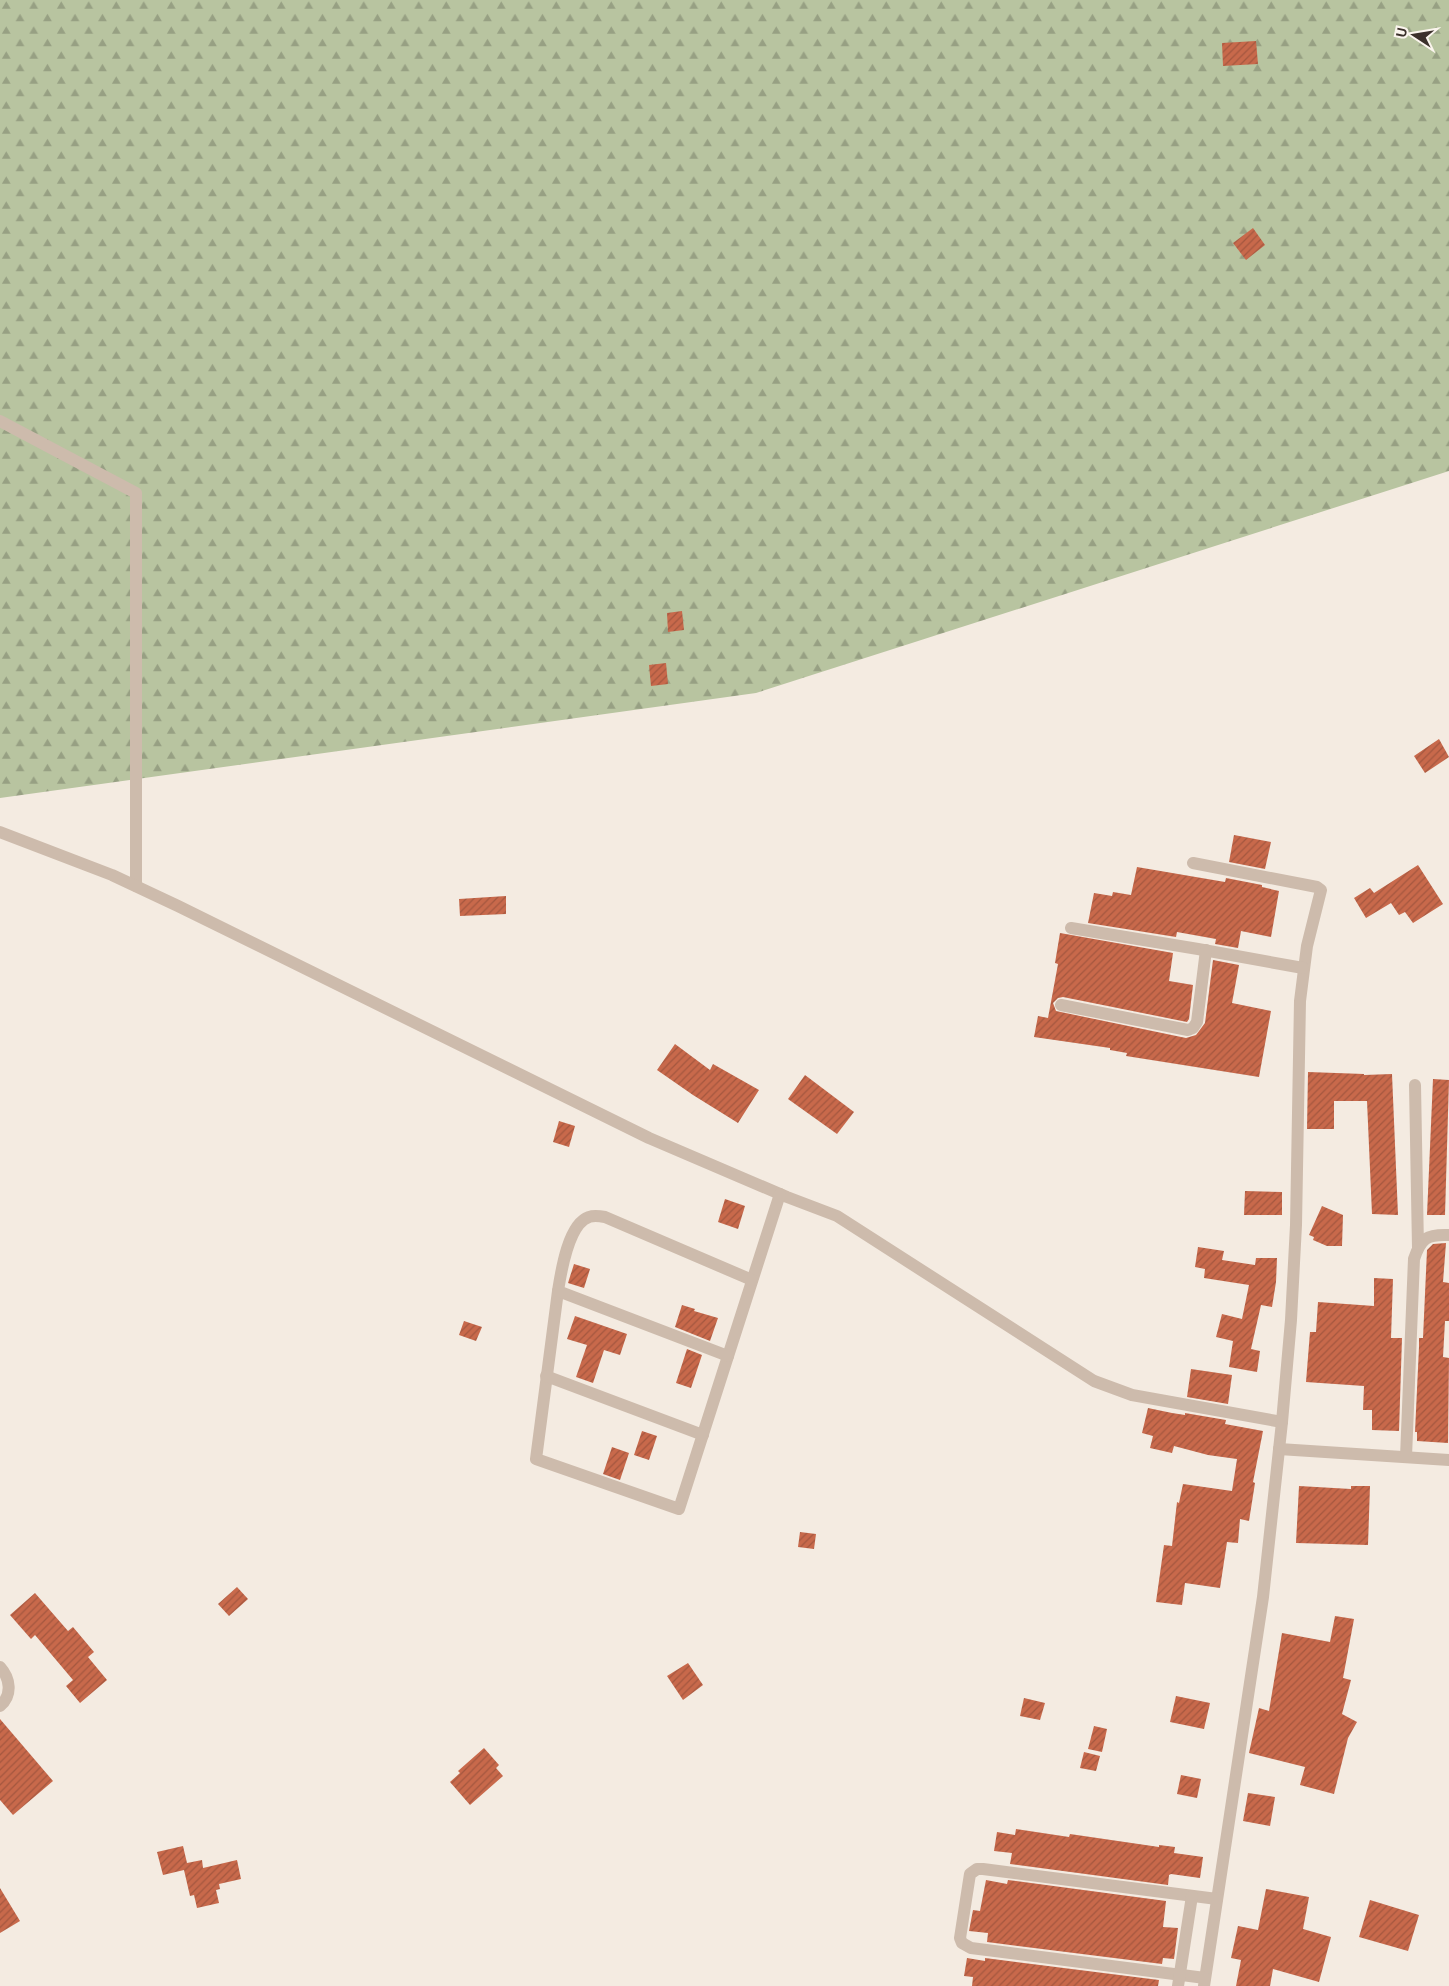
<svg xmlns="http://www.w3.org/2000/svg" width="1449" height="1986" viewBox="0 0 1449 1986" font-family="Ubuntu,sans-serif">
  <defs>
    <pattern id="forest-firs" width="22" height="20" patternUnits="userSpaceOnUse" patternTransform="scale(1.25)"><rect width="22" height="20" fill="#b8c4a0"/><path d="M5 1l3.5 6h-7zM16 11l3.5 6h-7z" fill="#97a083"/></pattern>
    <pattern id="building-hatch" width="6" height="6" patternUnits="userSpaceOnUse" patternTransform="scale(1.25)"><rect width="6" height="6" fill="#c8694b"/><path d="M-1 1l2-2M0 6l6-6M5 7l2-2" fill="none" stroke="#a4573f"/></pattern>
  </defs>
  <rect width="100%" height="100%" fill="#f4ebe1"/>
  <polygon fill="url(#forest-firs)" points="0,0 1449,0 1449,471 756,693 0,798"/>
  <g fill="url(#building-hatch)">
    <polygon points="1256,41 1258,64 1223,66 1222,43"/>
    <polygon points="1253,228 1265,245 1246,260 1233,243"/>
    <polygon points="682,611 684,630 668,632 667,613"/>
    <polygon points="666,663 668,684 651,686 649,665"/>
    <polygon points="1439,739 1449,757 1425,773 1414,756"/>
    <polygon points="1234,835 1271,842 1265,869 1229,862"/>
    <polygon points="1418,865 1443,904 1413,923 1405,912 1399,915 1391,903 1366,918 1354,898 1370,888 1374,893"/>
    <polygon points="1137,867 1225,882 1226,878 1262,885 1262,887 1279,891 1271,937 1241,931 1238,948 1215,944 1216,939 1177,932 1176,937 1088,923 1094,893 1112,896 1113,892 1131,895"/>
    <polygon points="506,896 506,914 460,916 459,899"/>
    <polygon points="1060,933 1173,953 1169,981 1193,985 1189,1019 1187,1022 1063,997 1058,998 1053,1003 1056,1011 1186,1038 1196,1035 1205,1023 1213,960 1239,965 1232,1003 1271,1011 1259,1077 1126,1056 1127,1053 1110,1050 1110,1048 1034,1037 1038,1016 1048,1018 1058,964 1055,963"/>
    <polygon points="675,1044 710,1070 713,1064 759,1090 738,1123 693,1095 657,1070"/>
    <polygon points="1308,1072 1364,1074 1364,1075 1392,1074 1398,1215 1372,1214 1367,1101 1334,1101 1334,1129 1307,1129"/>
    <polygon points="805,1075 854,1112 837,1134 788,1099"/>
    <polygon points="1433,1079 1449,1080 1445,1215 1427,1215"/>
    <polygon points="559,1121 575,1126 569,1147 553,1142"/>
    <polygon points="1245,1191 1282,1192 1282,1215 1244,1215"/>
    <polygon points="725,1199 745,1206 738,1229 718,1222"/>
    <polygon points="1322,1206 1343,1215 1342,1246 1327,1246 1313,1240 1314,1237 1309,1235"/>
    <polygon points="1446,1243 1443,1282 1449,1283 1449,1321 1445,1321 1443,1357 1449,1358 1448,1443 1417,1441 1417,1432 1415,1432 1419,1347 1419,1338 1423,1338 1427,1250 1433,1244"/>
    <polygon points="1198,1247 1224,1251 1222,1260 1255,1265 1256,1258 1277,1258 1276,1282 1272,1307 1261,1305 1251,1349 1260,1351 1257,1372 1229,1367 1233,1341 1216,1337 1222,1314 1242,1319 1249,1285 1204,1278 1205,1269 1195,1267"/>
    <polygon points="574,1264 590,1269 584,1288 568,1283"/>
    <polygon points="1374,1278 1393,1279 1391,1338 1402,1338 1399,1431 1372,1430 1372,1410 1363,1410 1364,1386 1306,1382 1310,1332 1316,1332 1318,1302 1374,1306"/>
    <polygon points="682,1305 695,1309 694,1311 718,1318 710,1341 675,1327"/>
    <polygon points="575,1316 627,1334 620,1355 604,1350 593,1383 576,1377 587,1345 567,1339"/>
    <polygon points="464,1321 482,1327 476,1341 459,1335"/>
    <polygon points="687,1349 702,1355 691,1388 676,1383"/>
    <polygon points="1191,1369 1232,1375 1228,1404 1187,1397"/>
    <polygon points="1148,1408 1172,1413 1185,1415 1185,1413 1226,1420 1225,1424 1263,1431 1253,1482 1255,1483 1249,1521 1240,1519 1238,1543 1227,1542 1220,1588 1185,1583 1182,1605 1156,1602 1164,1545 1172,1546 1177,1502 1179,1503 1183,1484 1232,1491 1237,1459 1208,1455 1174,1446 1172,1453 1150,1448 1153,1436 1142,1433"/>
    <polygon points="642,1431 657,1436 649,1460 634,1455"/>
    <polygon points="612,1447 629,1453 620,1480 603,1474"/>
    <polygon points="1299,1486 1351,1489 1351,1486 1370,1486 1368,1545 1296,1543"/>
    <polygon points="800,1532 816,1534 814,1549 798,1547"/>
    <polygon points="237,1587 248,1599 229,1616 218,1604"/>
    <polygon points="35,1593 68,1631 73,1627 94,1652 88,1657 107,1680 80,1703 66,1686 73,1680 35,1635 31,1639 10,1615"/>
    <polygon points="1335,1616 1354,1619 1343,1678 1351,1680 1342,1714 1357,1722 1348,1738 1334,1794 1300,1785 1305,1767 1249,1753 1259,1708 1269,1711 1282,1633 1330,1642"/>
    <polygon points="688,1663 703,1685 683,1700 667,1676"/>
    <polygon points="1176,1696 1210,1703 1204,1729 1170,1722"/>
    <polygon points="1024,1698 1045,1703 1040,1720 1020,1716"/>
    <polygon points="0,1719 53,1781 13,1815 0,1800"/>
    <polygon points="1094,1726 1107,1729 1102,1752 1088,1749"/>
    <polygon points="484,1748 499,1765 496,1768 503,1776 470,1805 450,1782 460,1773 458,1771"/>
    <polygon points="1084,1752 1100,1756 1096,1771 1080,1768"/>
    <polygon points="1181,1775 1201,1779 1197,1798 1177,1794"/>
    <polygon points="1248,1793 1275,1797 1270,1826 1243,1821"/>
    <polygon points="1016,1829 1069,1837 1070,1834 1159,1847 1159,1845 1175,1847 1174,1853 1203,1857 1200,1878 1171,1874 1169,1875 1168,1885 1010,1864 1012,1853 994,1851 997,1832 1015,1835"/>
    <polygon points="183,1846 187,1863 202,1860 203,1868 237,1860 241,1879 219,1884 220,1889 216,1890 219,1903 197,1908 194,1895 190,1896 184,1870 163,1875 157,1852"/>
    <polygon points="986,1880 1007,1884 1008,1880 1166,1901 1163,1927 1178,1928 1174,1959 1163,1958 1162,1964 987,1942 988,1933 969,1931 973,1910 980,1911"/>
    <polygon points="0,1888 20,1921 0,1933"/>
    <polygon points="1266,1889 1309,1897 1303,1929 1331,1937 1319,1982 1273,1969 1270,1986 1236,1986 1241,1960 1231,1958 1238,1926 1258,1930"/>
    <polygon points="1370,1900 1419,1915 1408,1951 1359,1937"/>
    <polygon points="967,1958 985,1961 985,1958 1159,1980 1158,1986 972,1986 973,1977 964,1976"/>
  </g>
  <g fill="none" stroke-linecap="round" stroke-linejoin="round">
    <g stroke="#cdbbac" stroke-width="12">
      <polyline points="0,421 136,493 136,886"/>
      <polyline points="0,832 112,875 178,906 649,1138 787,1197 837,1216 1094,1381 1132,1395 1282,1422"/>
      <polyline points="1193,863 1317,887 1321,890 1307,946 1300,1001 1296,1225 1291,1320 1282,1422 1263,1597 1204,1986"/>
      <polyline points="1071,928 1198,949 1303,968"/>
      <polyline points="1061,1005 1188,1030 1193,1028 1197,1022 1206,950"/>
      <polyline points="1415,1085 1418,1248"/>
      <polyline points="558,1291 536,1459 679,1509 780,1194"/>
      <path d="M728,1356L558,1291C561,1272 568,1224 589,1217C594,1215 600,1216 605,1217L752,1280"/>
      <polyline points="546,1376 703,1435"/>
      <polyline points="1279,1449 1449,1460"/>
      <path d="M1406,1457L1414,1259C1421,1238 1427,1234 1449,1235"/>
      <path d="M0,1667C10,1678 13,1695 0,1706"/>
      <polyline points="1205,1978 971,1948 962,1943 960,1938 970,1874 977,1869 983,1869 1217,1899"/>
      <polyline points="1178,1986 1192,1896"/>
    </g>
  </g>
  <g transform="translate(1414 35) rotate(282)" stroke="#fbf5ee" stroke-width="4" paint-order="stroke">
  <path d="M0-4L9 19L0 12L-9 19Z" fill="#3b302b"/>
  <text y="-8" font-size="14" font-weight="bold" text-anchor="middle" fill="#3b302b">U</text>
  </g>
</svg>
